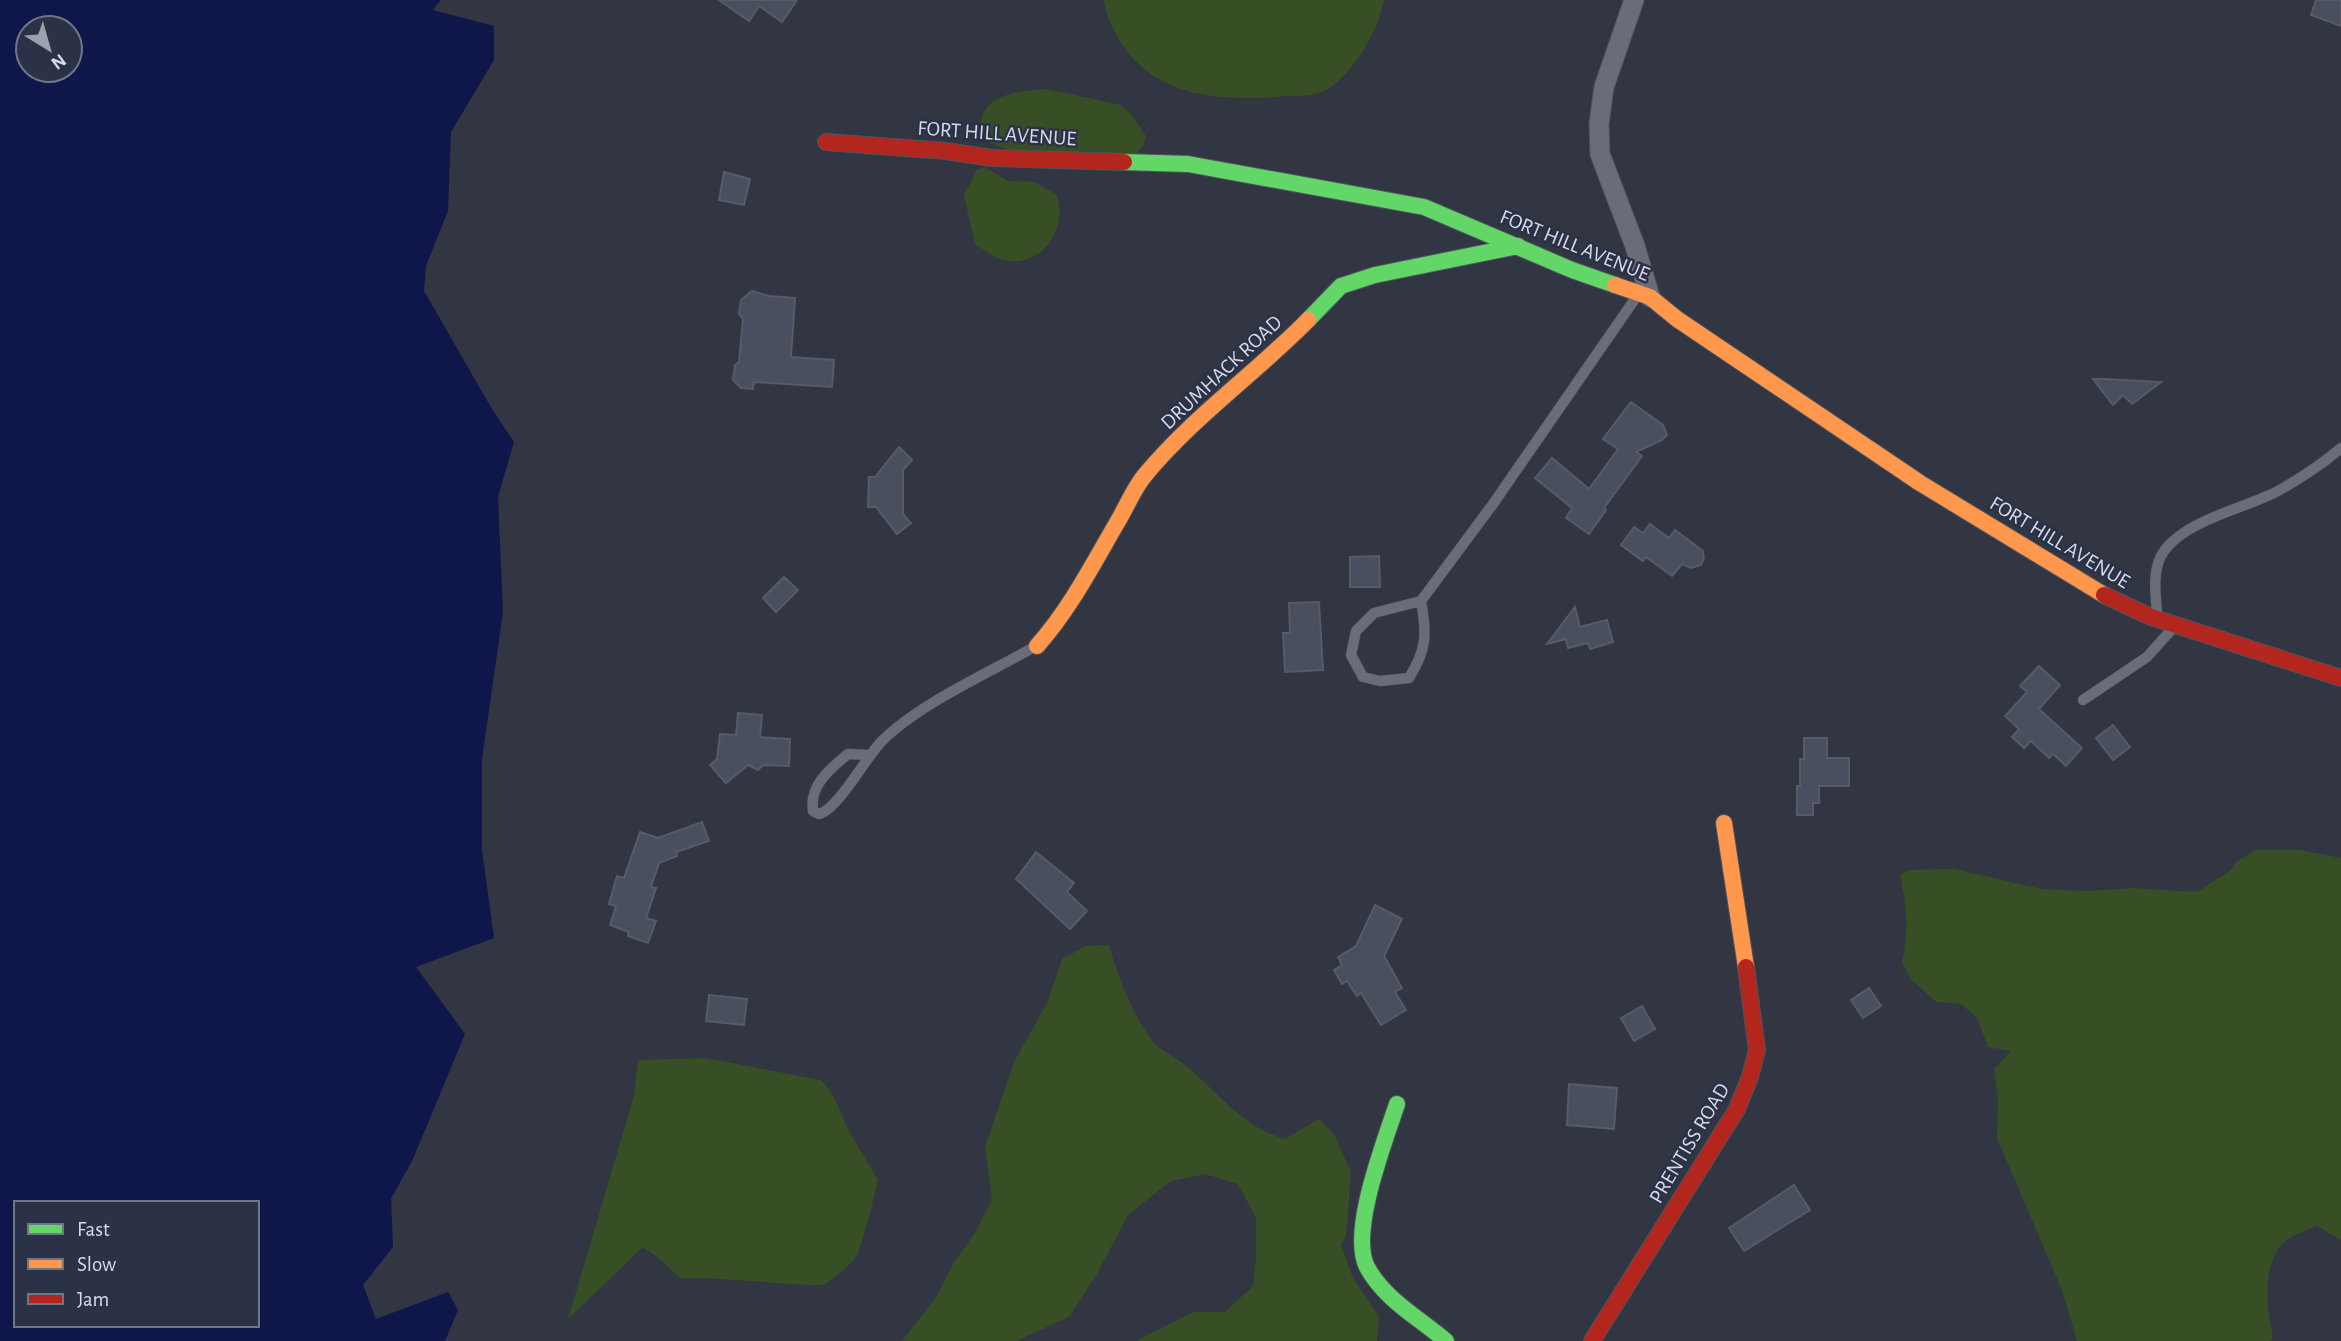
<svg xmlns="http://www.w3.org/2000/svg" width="2341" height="1341" viewBox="0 0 2341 1341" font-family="'Alegreya Sans',sans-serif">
  <rect width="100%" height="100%" fill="#313642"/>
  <g fill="#384f25">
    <path d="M1104,0H1384C1378,31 1355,71 1328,89C1314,98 1291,95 1275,97C1219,101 1155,96 1122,44C1113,30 1106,16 1104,0Z"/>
    <path d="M1046,89L1121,105L1131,114L1146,136L1143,146L1133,157C1099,155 1016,158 988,142C981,138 980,131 981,123C983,93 1023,91 1046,89Z"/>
    <path d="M985,167L1008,181L1034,182L1057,195C1067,226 1045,265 1009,261C996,260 986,251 975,244L964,195L977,170Z"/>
    <path d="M2255,850H2301L2341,858V1240L2317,1226C2307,1230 2289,1236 2282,1244C2261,1270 2267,1308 2273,1337L2270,1341H2077L2062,1290L1997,1138L1998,1100L1994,1069L2011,1051L1988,1047L1977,1018L1961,1004L1936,1002L1912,980L1902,963C1909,930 1907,907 1900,875L1910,870L1954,869L2042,889L2089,891L2132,888L2197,892L2231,870L2236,862Z"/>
    <path d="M1109,945C1118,977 1131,1011 1151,1039C1158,1050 1175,1056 1185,1065C1218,1092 1242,1127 1285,1139L1319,1119L1334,1134L1351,1172L1346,1236L1341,1245L1353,1278L1379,1317L1377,1341H1136L1193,1312H1225L1253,1286L1256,1258V1218L1238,1184L1205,1174L1171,1181L1128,1215L1098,1272L1070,1316L1017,1341H902L937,1296L954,1262L975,1233L992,1200L985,1147L1014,1062L1047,1003L1062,959L1086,946Z"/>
    <path d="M706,1058L820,1080C835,1092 837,1106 845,1122C854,1142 867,1161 878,1180C874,1196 862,1250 854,1260C846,1269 834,1277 824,1285C776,1285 728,1277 680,1278L661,1260L643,1247L568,1319L634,1096L638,1060Z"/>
  </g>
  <path fill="#0f174a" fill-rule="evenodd" d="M0,0H441L433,10L494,26V60L451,132L448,211L426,266L424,291L492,409L514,442L498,497L503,612L482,759V850L494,938L416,967L465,1034L413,1159L391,1199L393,1247L363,1285L376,1319L448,1292L458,1310L445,1341H0ZM28,28H70V70H28ZM16,1203H257V1325H16Z"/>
  <g fill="#4a4f60" stroke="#575b65" stroke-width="2">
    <polygon points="719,0 797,0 782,22 759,6 749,21"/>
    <polygon points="2316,0 2341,0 2341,26 2311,15"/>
    <polygon points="724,172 750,179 744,205 719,200"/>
    <polygon points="752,291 769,296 795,298 791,357 834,360 832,387 754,382 753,389 741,388 733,380 735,365 739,362 743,319 739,314 741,300"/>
    <polygon points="2093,379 2105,379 2161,382 2132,404 2123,395 2113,405"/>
    <polygon points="1631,402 1663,425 1667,435 1662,440 1636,452 1642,456 1604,508 1606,510 1589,534 1566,518 1572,508 1535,478 1552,458 1589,489 1618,449 1603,439"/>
    <polygon points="899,447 912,460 903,470 903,514 911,523 897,534 876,507 868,507 869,477 875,477"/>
    <polygon points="1650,524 1669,538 1675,530 1703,551 1704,558 1701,565 1691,568 1682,564 1672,576 1646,557 1643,561 1621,545 1634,527 1643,533"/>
    <polygon points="1379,556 1380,587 1350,587 1350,557"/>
    <polygon points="784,577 798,590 776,612 763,598"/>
    <polygon points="1319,602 1323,670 1285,672 1283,633 1290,633 1289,603"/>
    <polygon points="1575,607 1580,627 1607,620 1613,642 1590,649 1588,643 1568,648 1566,639 1547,644"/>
    <polygon points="2039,666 2060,685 2039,709 2082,748 2066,766 2053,754 2049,758 2031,741 2024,748 2012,737 2019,729 2005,716 2027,692 2020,686"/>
    <polygon points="738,713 762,715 760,737 790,739 789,766 763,765 758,770 748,765 726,783 710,765 717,759 720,734 736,735"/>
    <polygon points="2113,725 2130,747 2113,760 2096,738"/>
    <polygon points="1804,738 1827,738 1827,758 1849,758 1849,786 1819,786 1819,803 1813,803 1813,815 1797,815 1797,786 1800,786 1800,759 1804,759"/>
    <polygon points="702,822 709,841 676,852 677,856 659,863 651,887 656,888 646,918 656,921 648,943 628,936 629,932 610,925 616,906 609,904 617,876 624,878 640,832 658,838"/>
    <polygon points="1036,852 1074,883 1067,892 1087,911 1070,929 1016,879"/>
    <polygon points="1375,905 1402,919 1384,956 1402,988 1395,992 1406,1010 1381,1025 1361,993 1357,996 1347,981 1342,984 1334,970 1342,965 1338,957 1356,946"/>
    <polygon points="1869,988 1881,1006 1863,1018 1851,1000"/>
    <polygon points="709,995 747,999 744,1025 706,1021"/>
    <polygon points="1642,1006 1655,1029 1634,1041 1621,1018"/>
    <polygon points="1569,1084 1617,1088 1614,1129 1567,1125"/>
    <polygon points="1794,1185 1810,1210 1744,1251 1729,1228"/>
  </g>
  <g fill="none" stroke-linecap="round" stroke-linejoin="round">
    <defs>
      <g id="lane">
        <path d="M1421,601L1374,613L1356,631L1351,655L1363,677L1380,681L1409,678C1427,649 1427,634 1421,601L1493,504L1637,296"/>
        <path d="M2157,615C2156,596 2152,574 2161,556C2180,521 2244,509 2278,491C2301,478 2321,465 2341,448"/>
        <polyline points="2083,700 2147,657 2173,628"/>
        <path d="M869,755L848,754C830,769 809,785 813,811L819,814C837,810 865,759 881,742C918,704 989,673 1036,646"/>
      </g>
      <polyline id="street" points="1634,0 1604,87 1599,124 1600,154 1635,246 1650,297"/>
      <g id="fast">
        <polyline points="1124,162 1188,164 1424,207 1572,270 1615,285"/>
        <polyline points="1308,320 1341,286 1375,275 1518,246"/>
        <path d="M1397,1104C1385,1141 1349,1232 1367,1267C1384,1299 1419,1318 1446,1341"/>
      </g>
      <g id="slow">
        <polyline points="1615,285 1650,297 1677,319 1920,483 2104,595"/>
        <path d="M1037,646C1070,609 1093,564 1118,521C1127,506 1134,488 1145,475C1193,417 1256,373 1308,320"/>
        <polyline points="1724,823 1746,967"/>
      </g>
      <g id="jam">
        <polyline points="826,142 946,151 992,158 1124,162"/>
        <polyline points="2104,595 2151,617 2341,678"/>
        <polyline points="1592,1341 1737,1109 1750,1077 1757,1050 1746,967"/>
      </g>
    </defs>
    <use href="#lane" stroke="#4f545e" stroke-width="11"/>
    <use href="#street" stroke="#4f545e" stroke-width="21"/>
    <use href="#fast" stroke="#4f545e" stroke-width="18"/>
    <use href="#slow" stroke="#4f545e" stroke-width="18"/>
    <use href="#jam" stroke="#4f545e" stroke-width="18"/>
    <use href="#lane" stroke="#6a6d78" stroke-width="10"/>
    <use href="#street" stroke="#6a6d78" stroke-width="19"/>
    <use href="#fast" stroke="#63d668" stroke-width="16"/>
    <use href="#slow" stroke="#ff974d" stroke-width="16"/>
    <use href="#jam" stroke="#b3261e" stroke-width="16"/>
  </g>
  <g text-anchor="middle" stroke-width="5" stroke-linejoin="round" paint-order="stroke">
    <g font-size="21" fill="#d6dbe9" stroke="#2b3248">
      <text transform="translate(997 133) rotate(4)" y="7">FORT HILL AVENUE</text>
      <text transform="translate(1575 245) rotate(22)" y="7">FORT HILL AVENUE</text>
      <text transform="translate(1221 372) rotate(-43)" y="7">DRUMHACK ROAD</text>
      <text transform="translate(2060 542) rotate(31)" y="7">FORT HILL AVENUE</text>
      <text transform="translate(1689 1143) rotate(-59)" y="7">PRENTISS ROAD</text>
    </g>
  </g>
  <rect x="14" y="1201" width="245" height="126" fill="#2b3248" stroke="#6f7688" stroke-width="2"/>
  <rect x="28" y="1224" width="35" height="10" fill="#63d668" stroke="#6f7688" stroke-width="2"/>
  <text x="77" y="1236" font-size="21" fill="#d6dbe9">Fast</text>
  <rect x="28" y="1259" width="35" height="10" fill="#ff974d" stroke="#6f7688" stroke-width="2"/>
  <text x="77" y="1271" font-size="21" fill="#d6dbe9">Slow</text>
  <rect x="28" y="1294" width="35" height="10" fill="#b3261e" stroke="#6f7688" stroke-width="2"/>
  <text x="77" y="1306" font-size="21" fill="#d6dbe9">Jam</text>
  <g transform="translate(49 49) rotate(143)"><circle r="33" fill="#2b3248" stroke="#6f7688" stroke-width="2"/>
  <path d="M0-5L12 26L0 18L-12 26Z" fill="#9ca1af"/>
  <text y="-10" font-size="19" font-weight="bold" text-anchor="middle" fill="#d6dbe9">N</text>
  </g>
</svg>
